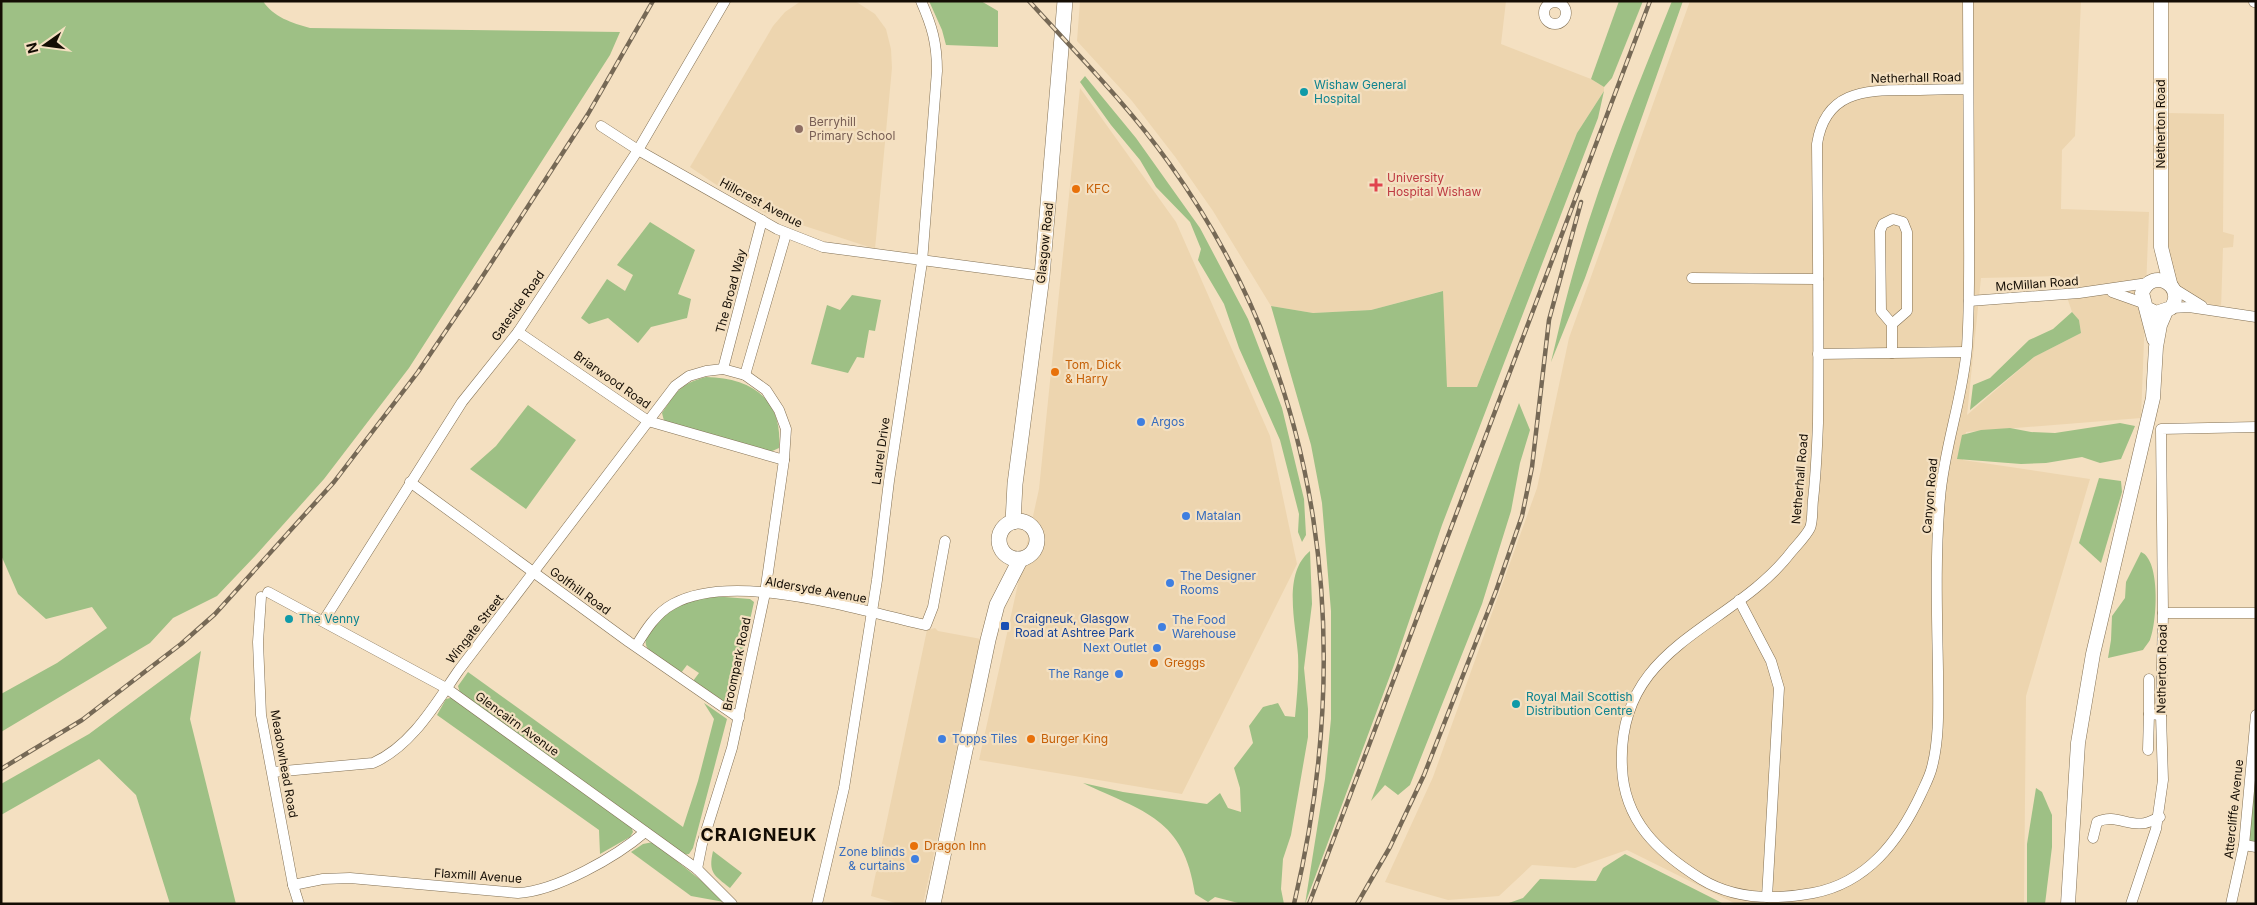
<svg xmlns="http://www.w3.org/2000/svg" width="2257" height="905" viewBox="0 0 2257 905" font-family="Inter,sans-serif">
  <rect width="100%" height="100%" fill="#f4e0c1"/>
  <g fill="#edd5af" fill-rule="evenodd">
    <polygon points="801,1 855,1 875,14 886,29 891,49 892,68 875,249 765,213 724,190 690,167 773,26 785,12"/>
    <polygon points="1080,1 1506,1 1501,44 1591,79 1604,87 1604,91 1577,133 1477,387 1447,388 1442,291 1371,310 1313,313 1271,306 1213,211 1176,158 1132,101 1077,41"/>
    <path d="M1690,1H2081L2075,136L2062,150L2061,209L2149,212L2141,418L1966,432L1963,460L2090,479L2026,696L2024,904H1736L1627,850L1575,868L1532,865L1499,896L1448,900L1385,882L1433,777L1537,488L1569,338ZM2060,276L2072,312L2079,320L2081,333L2034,357L1967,415L1981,278Z"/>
    <polygon points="1080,88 1176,222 1270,436 1297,564 1182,794 979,760 1039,489"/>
    <polygon points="2166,113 2224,114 2223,232 2234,235 2233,247 2223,248 2221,309 2191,295 2177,283 2167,245"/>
    <polygon points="935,628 938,631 981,639 923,904 899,904 871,896 927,630"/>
  </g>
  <g fill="#9ec085">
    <path d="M1,1H263C273,17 292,23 310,28L620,32L610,55L409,368L324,479L256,555L217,596L173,618L150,643L1,732V694L57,663L107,628L92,607L46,619L18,594L1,555Z"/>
    <polygon points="929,1 981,1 998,11 998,47 946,45 942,30"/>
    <polygon points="1619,1 1643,1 1612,78 1604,87 1591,79"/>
    <path d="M1672,1H1683L1585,278L1551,362C1557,338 1562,313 1569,288C1595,190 1634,95 1672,1Z"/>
    <polygon points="1085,76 1136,138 1200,228 1248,319 1282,408 1304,499 1306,535 1302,542 1298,532 1299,514 1280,440 1239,348 1224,304 1198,260 1201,249 1190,222 1156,187 1140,160 1111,125 1080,82"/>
    <polygon points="1604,91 1598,118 1442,525 1394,665 1305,904 1325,779 1331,719 1331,611 1322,503 1311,445 1271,306 1313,313 1371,310 1443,291 1447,387 1477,387 1577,133"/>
    <polygon points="650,222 695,250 678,294 691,299 687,318 651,327 638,343 608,318 589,324 581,318 607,279 625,291 633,275 617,265"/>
    <polygon points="852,295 881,300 875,331 869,330 864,358 857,357 848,373 811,364 827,305 840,310"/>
    <polygon points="2072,312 2079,320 2081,333 2034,357 1970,410 1973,385 1990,378 2029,340 2053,329"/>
    <path d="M706,377C752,378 783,399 779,448L770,452L664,421L662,413C677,391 680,384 706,377Z"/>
    <polygon points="1519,403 1530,430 1520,463 1511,511 1482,604 1410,785 1398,795 1385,785 1371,801"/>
    <polygon points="528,405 576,440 526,509 470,469 496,446"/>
    <polygon points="2120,423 2135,426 2121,459 2100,463 2082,457 2046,463 2021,464 1957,459 1962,435 1981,430 2010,428 2031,432 2055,433"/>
    <polygon points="2099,478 2121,481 2122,492 2101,563 2079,543"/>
    <path d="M1310,551L1312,604L1304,668L1308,709V737L1291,835L1283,859L1281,889L1284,904H1242L1215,897L1208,902L1195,894C1184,818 1144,812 1083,783L1123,792L1207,804L1220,793L1228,808L1241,812L1240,788L1234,768L1253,743L1249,726L1263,707L1278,703L1285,716L1295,717C1297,696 1299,676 1298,655C1296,624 1282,574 1310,551Z"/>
    <path d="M2141,552C2161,560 2157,623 2150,640C2148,643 2145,647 2143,650L2108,658L2111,640L2112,616L2125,598L2126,582Z"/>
    <path d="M712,596L750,599L754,602L731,706L693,681L699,673L687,665L681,673L648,649C637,633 668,611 682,605C692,600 702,599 712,596Z"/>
    <polygon points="201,651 190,719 236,904 170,904 136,795 99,759 1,815 1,784 89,734"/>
    <polygon points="468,672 683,827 698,781 714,719 704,703 727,719 693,848 689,854 683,855 460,693 458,686"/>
    <polygon points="454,697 631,826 633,832 630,837 600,854 599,830 437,715 446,699"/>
    <polygon points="2256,737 2256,845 2247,843"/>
    <polygon points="2036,788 2042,792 2052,815 2052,847 2045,904 2027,904 2027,844"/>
    <polygon points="653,842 718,894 724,902 691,896 631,852 643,844"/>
    <path d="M713,851L742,873L730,888C714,875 708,873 713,851Z"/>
    <polygon points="1625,854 1724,904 1506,904 1523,898 1540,879 1596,881 1603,868"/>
  </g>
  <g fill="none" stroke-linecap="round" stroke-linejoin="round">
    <defs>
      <g id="minor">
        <path d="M1968,1C1968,72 1969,142 1969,213C1969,258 1970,303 1967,347C1963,398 1944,447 1940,498C1935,556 1937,614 1938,671C1938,703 1940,736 1932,767C1930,776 1925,785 1921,794C1899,841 1867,883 1813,893C1775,900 1735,900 1701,879C1658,852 1624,821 1622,767C1616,643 1732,630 1792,551C1797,545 1806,536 1810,528C1813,521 1812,508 1813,500C1816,474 1817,449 1818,423C1819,330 1818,237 1817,144C1825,92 1863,90 1907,90C1927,90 1948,89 1968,89"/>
        <circle cx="1555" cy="13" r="11"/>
        <polyline points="2254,2 2256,1"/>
        <polyline points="601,126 638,150 777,229 823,247 1042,276"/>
        <polyline points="1692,278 1818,279"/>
        <polyline points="2173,288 2202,306"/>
        <polyline points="2112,292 2143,303"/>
        <polyline points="1969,301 2079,293 2148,283"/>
        <polyline points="2171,308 2189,307 2256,317"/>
        <polyline points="518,332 648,421 784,460"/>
        <polyline points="1892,353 1892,324 1881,311 1880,231 1883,224 1893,219 1903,222 1907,232 1907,311 1892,324"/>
        <polyline points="1818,354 1966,352"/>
        <polyline points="723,369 762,220"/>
        <polyline points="745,375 786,234"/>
        <polyline points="410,482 629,642 739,718"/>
        <polyline points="268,592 446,688 697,869 732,904"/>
        <polyline points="261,597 258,642 261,715 293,885 299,904"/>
        <polyline points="1739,600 1771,661 1779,688 1767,897"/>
        <polyline points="2163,613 2256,613"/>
        <polyline points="324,620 462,402 518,332 638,150 725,1"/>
        <path d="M636,646C645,631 656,613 673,604C734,570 860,611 926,625L933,607L945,541"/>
        <polyline points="2149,679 2149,714"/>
        <polyline points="2148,750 2149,714 2161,715"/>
        <path d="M273,772L373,763C412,746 436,703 459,670L675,386L689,376L706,371L723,369L745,375L766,390L779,410L786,429L784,460L765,593L732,748L702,844L697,869"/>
        <path d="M2093,838L2097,822C2115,813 2128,827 2145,823C2150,822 2155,819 2160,817"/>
        <polyline points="2244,845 2256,847"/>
        <path d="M293,885L323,879L350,878L518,893C556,891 616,857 645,832"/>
        <path d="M817,904L844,788L877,580L889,481L922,262L937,71C937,43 932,26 921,1"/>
        <polyline points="2131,904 2156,829 2163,780 2161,715 2163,613 2161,429 2256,427"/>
        <polyline points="2231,904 2244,845 2256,715"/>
      </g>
      <g id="secondary">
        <polyline points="2161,1 2161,247 2170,283"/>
        <path d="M2146,308L2156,313L2171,308C2187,286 2152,266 2142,293L2154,339"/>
        <polyline points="2068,904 2078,743 2093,654 2153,398 2156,347 2160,325 2166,311"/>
      </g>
      <g id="primary">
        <circle cx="1018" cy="540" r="19"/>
        <polyline points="1013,522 1015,484 1042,276 1065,1"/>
        <polyline points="933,904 988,640 997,605 1020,560"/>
      </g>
    </defs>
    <use href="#minor" stroke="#827054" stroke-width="11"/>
    <use href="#secondary" stroke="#827054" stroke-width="15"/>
    <use href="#primary" stroke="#827054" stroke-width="16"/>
    <use href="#minor" stroke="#fff" stroke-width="10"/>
    <use href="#secondary" stroke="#fff" stroke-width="14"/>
    <use href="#primary" stroke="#fff" stroke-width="15"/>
    <defs>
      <g id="rail">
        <path d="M1029,1C1077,54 1127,104 1169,163C1326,382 1355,646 1294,904"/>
        <polyline points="1,769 82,720 181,644 215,614 334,482 418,372 475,288 588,114 653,1"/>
        <polyline points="1309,904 1650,1"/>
        <polyline points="1357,904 1390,847 1424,775 1496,591 1522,516 1532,467 1549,320 1581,202"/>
      </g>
    </defs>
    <use href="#rail" stroke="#766956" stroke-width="4.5"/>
    <use href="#rail" stroke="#f4e0c1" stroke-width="2.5" stroke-dasharray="8" stroke-linecap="butt"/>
  </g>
  <g fill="#0f9aa8" stroke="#f4e0c1" stroke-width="2">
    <circle cx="1304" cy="92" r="5"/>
    <circle cx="289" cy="619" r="5"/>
    <circle cx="1516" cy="704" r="5"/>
  </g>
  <circle fill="#8d6e63" stroke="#f4e0c1" stroke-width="2" cx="799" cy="129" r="5"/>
  <path fill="#e0444e" stroke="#f4e0c1" stroke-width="2" d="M1373.5 177.5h5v5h5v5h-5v5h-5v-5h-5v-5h5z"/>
  <g fill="#e8710a" stroke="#f4e0c1" stroke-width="2">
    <circle cx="1076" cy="189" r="5"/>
    <circle cx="1055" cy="372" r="5"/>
    <circle cx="1154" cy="663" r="5"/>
    <circle cx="1031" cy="739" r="5"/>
    <circle cx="914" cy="846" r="5"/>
  </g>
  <g fill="#3f7fe0" stroke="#f4e0c1" stroke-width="2">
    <circle cx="1141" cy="422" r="5"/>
    <circle cx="1186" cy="516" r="5"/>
    <circle cx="1170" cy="583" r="5"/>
    <circle cx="1162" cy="627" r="5"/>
    <circle cx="1157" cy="648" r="5"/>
    <circle cx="1119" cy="674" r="5"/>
    <circle cx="942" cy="739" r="5"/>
    <circle cx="915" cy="859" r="5"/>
  </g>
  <rect fill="#1a4fb4" stroke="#f4e0c1" stroke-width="2" x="1000" y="621" width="10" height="10" rx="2.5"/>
  <g text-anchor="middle" stroke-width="4.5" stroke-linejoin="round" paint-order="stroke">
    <g font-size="12" fill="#140d04" stroke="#f4e0c1">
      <text transform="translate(1916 78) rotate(-1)" y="4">Netherhall Road</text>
      <text transform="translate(2161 124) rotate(-90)" y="4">Netherton Road</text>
      <text transform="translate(761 203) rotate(28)" y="4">Hillcrest Avenue</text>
      <text transform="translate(1045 243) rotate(-84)" y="4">Glasgow Road</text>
      <text transform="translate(2037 284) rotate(-4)" y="4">McMillan Road</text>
      <text transform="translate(731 291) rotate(-75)" y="4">The Broad Way</text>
      <text transform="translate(518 306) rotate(-55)" y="4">Gateside Road</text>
      <text transform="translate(612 380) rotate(35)" y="4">Briarwood Road</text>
      <text transform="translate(881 451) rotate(-82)" y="4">Laurel Drive</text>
      <text transform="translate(1800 479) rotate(-85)" y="4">Netherhall Road</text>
      <text transform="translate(1930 496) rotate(-85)" y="4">Canyon Road</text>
      <text transform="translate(816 590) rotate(10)" y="4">Aldersyde Avenue</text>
      <text transform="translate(580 591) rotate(36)" y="4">Golfhill Road</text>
      <text transform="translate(475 629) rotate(-52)" y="4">Wingate Street</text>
      <text transform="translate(737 664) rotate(-78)" y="4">Broompark Road</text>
      <text transform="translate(2162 669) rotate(-89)" y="4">Netherton Road</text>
      <text transform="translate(517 724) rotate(36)" y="4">Glencairn Avenue</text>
      <text transform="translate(284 764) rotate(80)" y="4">Meadowhead Road</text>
      <text transform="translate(2234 809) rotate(-84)" y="4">Attercliffe Avenue</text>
      <text transform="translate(478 876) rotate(4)" y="4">Flaxmill Avenue</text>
    </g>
    <g font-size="12" fill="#0d838f" stroke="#f4e0c1" text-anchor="start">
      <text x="1314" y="89">Wishaw General<tspan x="1314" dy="14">Hospital</tspan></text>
      <text x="299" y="623">The Venny</text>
      <text x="1526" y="701">Royal Mail Scottish<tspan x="1526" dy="14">Distribution Centre</tspan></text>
    </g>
    <g font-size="12" fill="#785e54" stroke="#f4e0c1" text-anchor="start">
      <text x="809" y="126">Berryhill<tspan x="809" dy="14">Primary School</tspan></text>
    </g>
    <g font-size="12" fill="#be3a42" stroke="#f4e0c1" text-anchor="start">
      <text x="1387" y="182">University<tspan x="1387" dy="14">Hospital Wishaw</tspan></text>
    </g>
    <g font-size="12" fill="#c56008" stroke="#f4e0c1" text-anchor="start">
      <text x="1086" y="193">KFC</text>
      <text x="1065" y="369">Tom, Dick<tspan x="1065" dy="14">&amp; Harry</tspan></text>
      <text x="1164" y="667">Greggs</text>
      <text x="1041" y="743">Burger King</text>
      <text x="924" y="850">Dragon Inn</text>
    </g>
    <g font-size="12" fill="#366cbe" stroke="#f4e0c1" text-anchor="start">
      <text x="1151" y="426">Argos</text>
      <text x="1196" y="520">Matalan</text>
      <text x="1180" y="580">The Designer<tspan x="1180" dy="14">Rooms</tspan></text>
      <text x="1172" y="624">The Food<tspan x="1172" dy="14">Warehouse</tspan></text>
      <text x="1147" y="652" text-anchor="end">Next Outlet</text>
      <text x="1109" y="678" text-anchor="end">The Range</text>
      <text x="952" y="743">Topps Tiles</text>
      <text x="905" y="856" text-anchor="end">Zone blinds<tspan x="905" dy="14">&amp; curtains</tspan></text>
    </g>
    <g font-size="12" fill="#164399" stroke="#f4e0c1" text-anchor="start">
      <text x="1015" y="623">Craigneuk, Glasgow<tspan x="1015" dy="14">Road at Ashtree Park</tspan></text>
    </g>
    <g font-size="18" font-weight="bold" letter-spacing="1" fill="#140d04" stroke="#f4e0c1">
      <text x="759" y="841">CRAIGNEUK</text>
    </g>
  </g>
  <rect width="2257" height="905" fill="none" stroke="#140d04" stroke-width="5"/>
  <g transform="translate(45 45) rotate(256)" stroke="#f4e0c1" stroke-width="4" paint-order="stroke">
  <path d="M0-4L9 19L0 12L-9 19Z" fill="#140d04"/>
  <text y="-8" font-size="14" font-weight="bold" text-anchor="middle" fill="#140d04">N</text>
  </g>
</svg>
